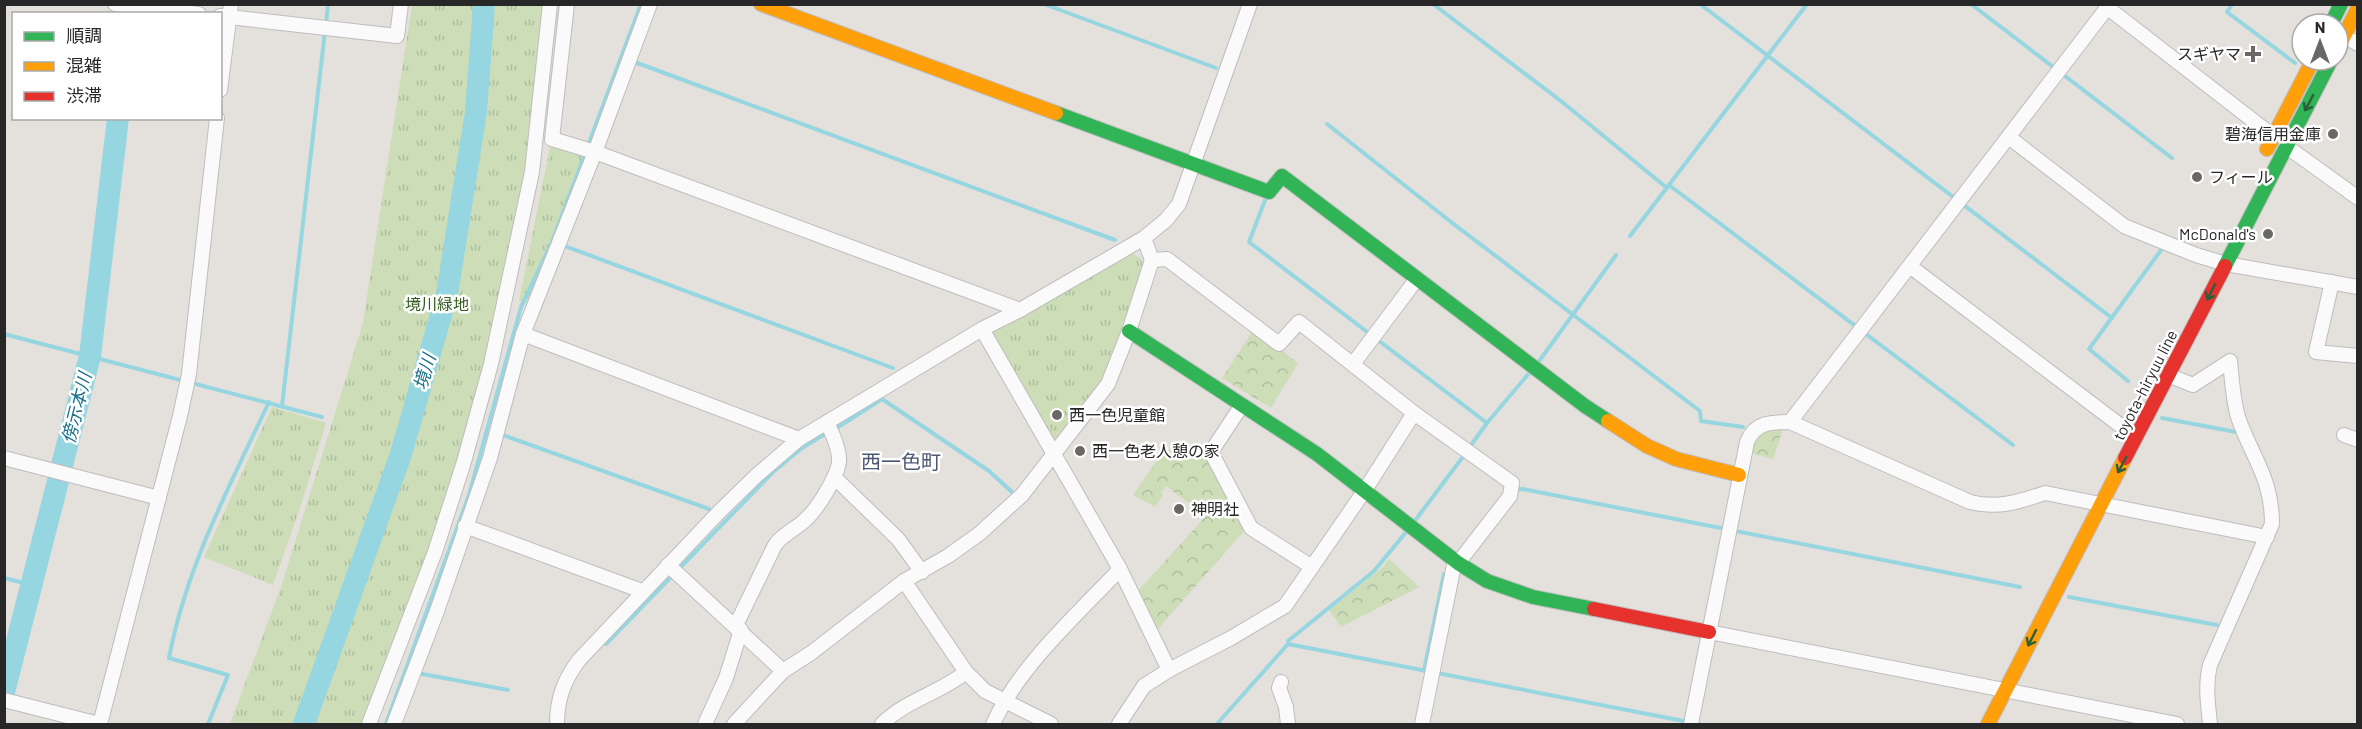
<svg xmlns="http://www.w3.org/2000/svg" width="2362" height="729" viewBox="0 0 2362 729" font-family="Barlow,'Noto Sans JP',sans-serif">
  <defs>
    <pattern id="grass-tufts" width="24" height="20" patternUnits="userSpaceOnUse" patternTransform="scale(1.5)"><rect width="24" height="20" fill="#ccddb8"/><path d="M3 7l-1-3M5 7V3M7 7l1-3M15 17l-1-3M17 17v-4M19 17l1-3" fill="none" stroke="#afbe9e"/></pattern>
    <pattern id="forest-crowns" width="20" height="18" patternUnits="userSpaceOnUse" patternTransform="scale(1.5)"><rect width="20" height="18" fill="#ccddb8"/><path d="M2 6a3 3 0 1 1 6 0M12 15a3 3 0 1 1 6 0" fill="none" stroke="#afbe9e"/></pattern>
  </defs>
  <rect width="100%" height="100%" fill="#e4e0dc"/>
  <g fill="url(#grass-tufts)">
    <polygon points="412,5 547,5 505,331 370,724 230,724 282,584 363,323"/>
    <polygon points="551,142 590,154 549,258 526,303 519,301"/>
    <polygon points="1132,253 1141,259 1143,267 1103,379 1097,390 1055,447 990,335 992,332"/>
    <polygon points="272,407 326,423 303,499 273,585 204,557"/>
  </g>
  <g fill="url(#forest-crowns)">
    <polygon points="1254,329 1298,363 1271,408 1222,378"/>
    <polygon points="1784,426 1773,459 1748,452 1757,432"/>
    <polygon points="1164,450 1205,453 1245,530 1156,631 1137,592 1206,516 1166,486 1161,493 1163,495 1155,507 1133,495"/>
    <polygon points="1389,559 1419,587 1341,627 1329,610 1383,567"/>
  </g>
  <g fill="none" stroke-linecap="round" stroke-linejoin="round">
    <g stroke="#96d6e0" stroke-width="4">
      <polyline points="1044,4 1216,68"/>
      <polyline points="1433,4 1561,101 1667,188"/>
      <polyline points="1700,4 2112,318"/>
      <polyline points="1971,4 2172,158"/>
      <polyline points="2232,4 2227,12 2295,63"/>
      <polyline points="326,24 328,4"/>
      <polyline points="632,61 1115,240"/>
      <polyline points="1327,124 1451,222 1700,411 1701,421 1743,427"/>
      <polyline points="1669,185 2013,445"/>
      <polyline points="1265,200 1249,242 1487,423"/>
      <polyline points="1630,236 1807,4"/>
      <polyline points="562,245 893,368"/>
      <polyline points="4,334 322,417"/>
      <polyline points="1537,364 1616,255"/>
      <polyline points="2128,381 2089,349 2161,250"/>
      <polyline points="282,406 325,31"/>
      <polyline points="2162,418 2236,432"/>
      <polyline points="835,429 882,399 989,471 1012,492"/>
      <polyline points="500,434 709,509"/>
      <polyline points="1469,448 1487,423 1530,372"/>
      <polyline points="1514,490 1523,489 2020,587"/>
      <polyline points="1414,522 1465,454"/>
      <polyline points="4,578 32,585"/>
      <polyline points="2069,597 2217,625"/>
      <polyline points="606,644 773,472 802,448 828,432"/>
      <polyline points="1288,644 1288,641 1374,571 1407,531"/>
      <polyline points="1424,671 1444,574"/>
      <polyline points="417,673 508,690"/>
      <path d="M208,724L228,675L169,658C186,567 230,485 269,402"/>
      <polyline points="386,724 469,495 521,307 552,242 641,4"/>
      <polyline points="1217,724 1288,644 1699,724"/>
    </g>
    <g stroke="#96d6e0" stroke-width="22">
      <polyline points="4,692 90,356 118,118"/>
      <polyline points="304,724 401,454 447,294 476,112 484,4"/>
    </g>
    <defs>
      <g id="street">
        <polyline points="115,4 199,14"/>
        <polyline points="567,4 552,139 595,152 1020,310"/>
        <polyline points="2108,8 2273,136"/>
        <polyline points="220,16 397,36 401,4"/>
        <polyline points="2344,36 2358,44"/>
        <polyline points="220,90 231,4"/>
        <polyline points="2010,138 2124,226 2196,255 2226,264 2358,287"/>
        <polyline points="2286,146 2358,198"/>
        <polyline points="1152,260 1167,259 1279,344 1299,322 1414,413 1512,483 1510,496 1458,563"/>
        <polyline points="1911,267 2125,429"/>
        <polyline points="2332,282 2316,352 2358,356"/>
        <polyline points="982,329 1120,569 1169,670"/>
        <polyline points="523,334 799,439"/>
        <polyline points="1353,364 1416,280"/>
        <path d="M2168,375L2193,385L2230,361C2232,380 2233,400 2238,417C2252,458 2272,477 2272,524L2210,665C2205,685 2208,704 2210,724"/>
        <polyline points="1242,405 1211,452 1251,528 1312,567"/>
        <polyline points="1790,422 2110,4"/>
        <polyline points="2344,435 2358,440"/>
        <polyline points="4,458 159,498"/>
        <polyline points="834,477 898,539 922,572"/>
        <polyline points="465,526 642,591"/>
        <polyline points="668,565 783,671"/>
        <polyline points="904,581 966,672 985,691 1051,724"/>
        <path d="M736,625L775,545C783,534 794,530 804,521C816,511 841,473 839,457C838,445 832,433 827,422"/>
        <polyline points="1709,632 2177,724"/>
        <polyline points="1281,682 1279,688 1286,707 1288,724"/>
        <polyline points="4,700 99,724"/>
        <polyline points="100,724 180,416 189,374 217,118"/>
        <polyline points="369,724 435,552 463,465 491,364 532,172 550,4"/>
        <polyline points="394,724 437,611 490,458 523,334 595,152 650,4"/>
        <path d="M557,724C557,699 564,680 579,660L719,512L757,475L799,439L982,329L1020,310L1144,238L1166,220L1179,204L1250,4"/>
        <polyline points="705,724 726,678 741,630"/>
        <polyline points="734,724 783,671 811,653 904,581 948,556 979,534 1022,495 1108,384 1129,331 1152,260 1144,238"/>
        <path d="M882,724C906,700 940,693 966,672"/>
        <path d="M993,724C1019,666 1076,616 1120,569"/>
        <polyline points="1119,724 1144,686 1169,670 1231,638 1285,606 1365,490 1414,413"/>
        <polyline points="1422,724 1455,560"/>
        <path d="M1691,724L1747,442C1755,422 1771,422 1790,422L1970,502C1997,509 2019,502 2045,493L2267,537"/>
      </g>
      <g id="fast">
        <polyline points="2331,24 2341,4"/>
        <polyline points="1056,113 1269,192 1282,176 1585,406 1608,421"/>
        <polyline points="2225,266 2331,60"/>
        <polyline points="1129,331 1317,454 1458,563 1487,581 1533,597 1594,609"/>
      </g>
      <g id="slow">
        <polyline points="761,4 1056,113"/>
        <polyline points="2338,48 2358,8"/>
        <polyline points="2267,149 2313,60"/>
        <polyline points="1608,421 1647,446 1676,459 1739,475"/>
        <polyline points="1988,724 2125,458"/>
      </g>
      <g id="jam">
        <polyline points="2125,458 2225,266"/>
        <polyline points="1594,609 1709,632"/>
      </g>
    </defs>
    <use href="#street" stroke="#bebdbe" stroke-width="16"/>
    <use href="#fast" stroke="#bebdbe" stroke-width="16"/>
    <use href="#slow" stroke="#bebdbe" stroke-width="16"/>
    <use href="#jam" stroke="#bebdbe" stroke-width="16"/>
    <use href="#street" stroke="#fbfafa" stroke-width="14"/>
    <use href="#fast" stroke="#30b455" stroke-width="14"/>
    <use href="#slow" stroke="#ff9f0a" stroke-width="14"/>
    <use href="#jam" stroke="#e5322d" stroke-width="14"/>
  </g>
  <defs><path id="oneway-shaft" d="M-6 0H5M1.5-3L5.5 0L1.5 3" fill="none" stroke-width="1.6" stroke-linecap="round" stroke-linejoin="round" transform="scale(1.5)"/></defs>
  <g stroke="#2b5f39">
    <use href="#oneway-shaft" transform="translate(2309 103) rotate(118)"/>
    <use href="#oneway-shaft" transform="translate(2211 292) rotate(117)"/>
    <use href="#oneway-shaft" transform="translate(2122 465) rotate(118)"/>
    <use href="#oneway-shaft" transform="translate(2032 638) rotate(117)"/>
  </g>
  <g fill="#696866" stroke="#fff" stroke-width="2">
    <path d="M2250 45h6v6h6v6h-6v6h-6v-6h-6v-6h6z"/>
    <circle cx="2333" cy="134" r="6"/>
    <circle cx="2197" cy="177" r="6"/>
    <circle cx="2268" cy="234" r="6"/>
    <circle cx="1057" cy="415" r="6"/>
    <circle cx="1080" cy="451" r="6"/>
    <circle cx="1179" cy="509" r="6"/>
  </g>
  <g text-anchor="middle" stroke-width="5" stroke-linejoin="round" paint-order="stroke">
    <g font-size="16" fill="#272727" stroke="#fff" text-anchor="start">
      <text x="2241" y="60" text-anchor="end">スギヤマ</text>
      <text x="2321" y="140" text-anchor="end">碧海信用金庫</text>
      <text x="2209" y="183">フィール</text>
      <text x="2256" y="240" text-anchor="end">McDonald's</text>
      <text x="1069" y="421">西一色児童館</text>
      <text x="1092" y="457">西一色老人憩の家</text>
      <text x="1191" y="515">神明社</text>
    </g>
    <g font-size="16" fill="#335b1f" stroke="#fff">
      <text x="437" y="310">境川緑地</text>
    </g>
    <g font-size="16" fill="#272727" stroke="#fff">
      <text transform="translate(2145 385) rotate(-63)" y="6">toyota-hiryuu line</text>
    </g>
    <g font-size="18" font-style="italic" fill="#197089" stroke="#fff">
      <text transform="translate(425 372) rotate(-74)" y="6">境川</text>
      <text transform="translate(77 408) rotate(-76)" y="6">傍示本川</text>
    </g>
    <g font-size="20" fill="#4c5872" stroke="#fff">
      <text x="901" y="469">西一色町</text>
    </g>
  </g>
  <rect width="2362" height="729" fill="none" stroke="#272727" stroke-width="12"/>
  <rect x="12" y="12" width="210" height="108" fill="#ffffff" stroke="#a9a9a9" stroke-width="1.5"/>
  <rect x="24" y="32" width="30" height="9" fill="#30b455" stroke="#a9a9a9" stroke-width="1.5"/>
  <text x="66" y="42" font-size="18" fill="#272727">順調</text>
  <rect x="24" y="62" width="30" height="9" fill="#ff9f0a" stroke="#a9a9a9" stroke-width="1.5"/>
  <text x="66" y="72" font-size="18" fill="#272727">混雑</text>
  <rect x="24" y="92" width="30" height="9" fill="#e5322d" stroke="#a9a9a9" stroke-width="1.5"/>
  <text x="66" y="102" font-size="18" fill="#272727">渋滞</text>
  <g transform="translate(2320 42)"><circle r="28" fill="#ffffff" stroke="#a9a9a9" stroke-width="1.5"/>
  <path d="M0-4.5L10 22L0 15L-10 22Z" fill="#696866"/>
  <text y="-9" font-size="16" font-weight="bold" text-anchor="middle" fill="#272727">N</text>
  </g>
</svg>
